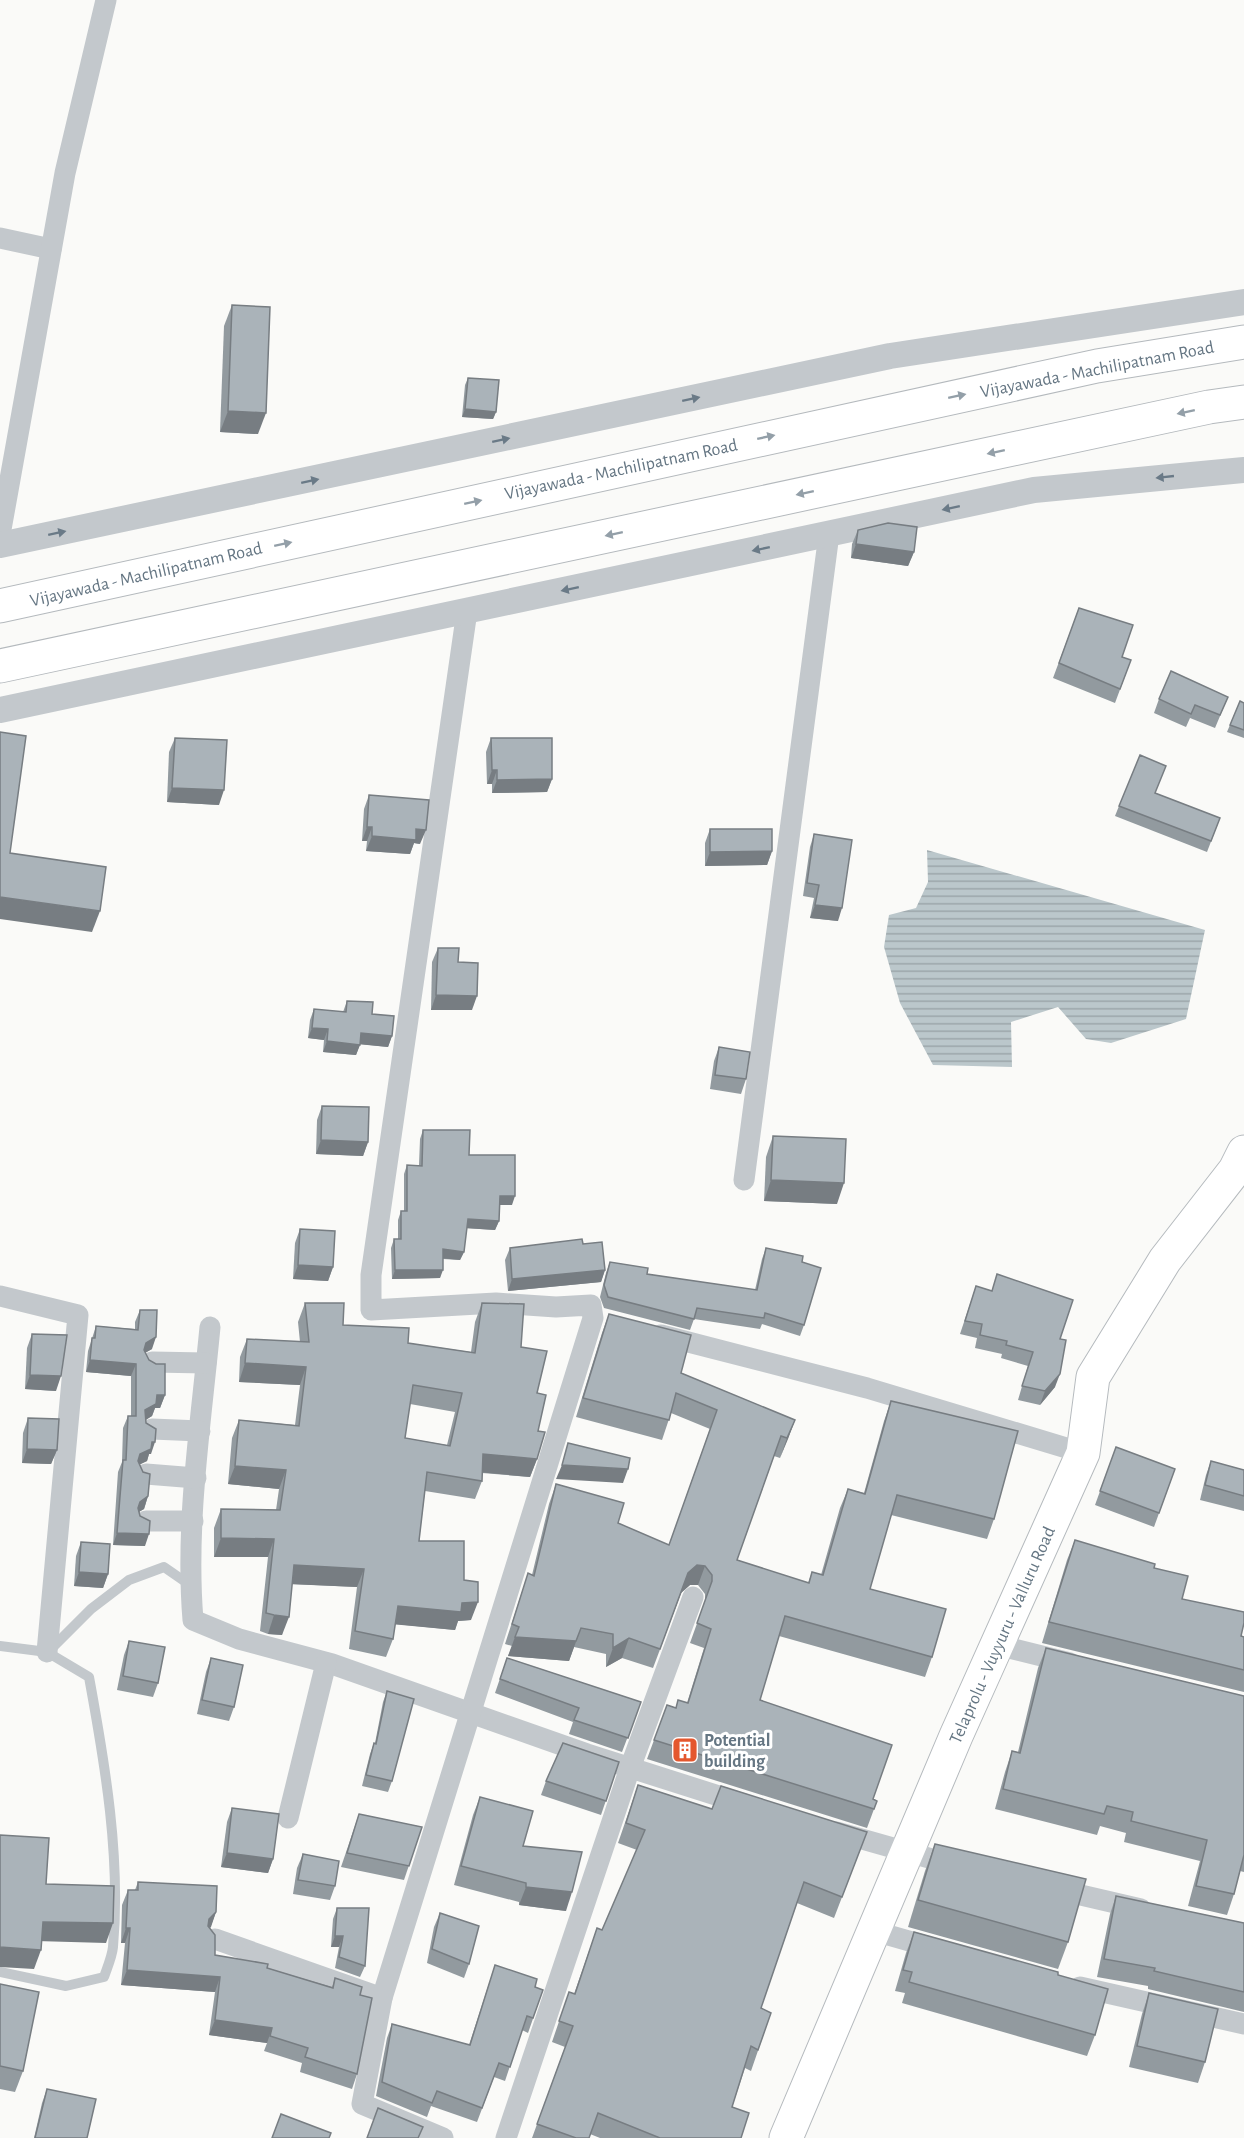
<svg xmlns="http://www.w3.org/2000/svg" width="1244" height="2138" viewBox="0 0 1244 2138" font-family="'Alegreya Sans',sans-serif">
  <defs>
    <pattern id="water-rules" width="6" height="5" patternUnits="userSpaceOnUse" patternTransform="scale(1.5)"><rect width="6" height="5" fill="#bbc7cb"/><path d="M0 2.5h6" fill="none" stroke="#9ca6aa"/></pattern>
  </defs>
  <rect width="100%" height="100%" fill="#fafaf8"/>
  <polygon fill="url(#water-rules)" points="927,850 1205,930 1186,1019 1111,1043 1086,1039 1058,1007 1011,1022 1012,1067 933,1065 900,1003 884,947 889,915 916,908 928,882"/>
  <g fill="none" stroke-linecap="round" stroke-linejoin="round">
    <defs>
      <polyline id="primary" points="786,2138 956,1736 1083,1453 1093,1377 1165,1260 1235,1170 1244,1152"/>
      <g id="trunk">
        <polyline points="0,606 1097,366 1244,342"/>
        <polyline points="0,666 1209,407 1244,402"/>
      </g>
    </defs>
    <use href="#primary" stroke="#b5babe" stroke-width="35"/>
    <use href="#trunk" stroke="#b4b9bd" stroke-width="35"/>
    <g stroke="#c3c8cc" stroke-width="10">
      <path d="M0,1646L47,1652L89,1677C105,1764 121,1858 113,1947C112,1957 107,1968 104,1977L66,1986L0,1972"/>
      <polyline points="50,1650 91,1609 129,1580 164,1567 190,1585"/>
    </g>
    <g stroke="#c3c8cc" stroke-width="21">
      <polyline points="0,238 51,249"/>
      <polyline points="0,535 65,173 106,0"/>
      <polyline points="744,1180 829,534"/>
      <polyline points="0,1296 78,1315 47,1652"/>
      <path d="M210,1327C201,1423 185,1523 193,1620L239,1639L332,1664L587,1754L744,1804"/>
      <polyline points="661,1335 867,1388 1083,1453"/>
      <polyline points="152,1362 206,1363"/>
      <polyline points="152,1429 200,1431"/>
      <polyline points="146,1474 196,1478"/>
      <polyline points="146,1521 193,1521"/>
      <polyline points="997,1645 1070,1663"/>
      <polyline points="288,1818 326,1663"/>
      <polyline points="837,1832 957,1866"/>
      <polyline points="1055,1889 1141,1909"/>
      <polyline points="874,1931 937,1949"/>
      <polyline points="215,1939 382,1998"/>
      <polyline points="1080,1987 1244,2024"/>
      <polyline points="443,2138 362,2104 382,1998 593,1318 591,1305 556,1307 496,1303 371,1310 371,1275 467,611"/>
      <polyline points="506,2138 630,1768 693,1597"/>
    </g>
    <g stroke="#c3c8cc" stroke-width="26">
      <polyline points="0,545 890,356 1244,302"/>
      <polyline points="0,710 1034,490 1244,470"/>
    </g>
    <use href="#primary" stroke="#fff" stroke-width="33"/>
    <use href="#trunk" stroke="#fff" stroke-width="33"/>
  </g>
  <g fill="#929a9f" fill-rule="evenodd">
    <polygon points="232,305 258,434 220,432 224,326"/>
    <polygon points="468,378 496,412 493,419 462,417 465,385"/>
    <polygon points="858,530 914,552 908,566 851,558 852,544"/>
    <polygon points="1079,608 1122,657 1131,660 1115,703 1053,678"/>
    <polygon points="1228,697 1215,728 1190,718 1186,727 1154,713 1159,699"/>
    <polygon points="1240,701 1244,703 1244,738 1227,732"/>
    <polygon points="175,738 219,805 167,802 169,752"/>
    <polygon points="491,738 552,779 547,792 492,793 492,784 487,784 486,752"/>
    <polygon points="1155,793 1220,818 1207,852 1115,816 1119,806"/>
    <polygon points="369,795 420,844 414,843 410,854 366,851 367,841 362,841 364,809"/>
    <polygon points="710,829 772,851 767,865 705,866 705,843"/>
    <polygon points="814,834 838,921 810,918 814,898 803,896 810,847"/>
    <polygon points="438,948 458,962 472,1010 431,1010 432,962"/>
    <polygon points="347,1001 372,1014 392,1036 388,1047 360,1044 356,1055 323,1052 324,1040 308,1038 310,1020 314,1009 343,1012"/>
    <polygon points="719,1047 746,1079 741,1094 710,1089 714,1061"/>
    <polygon points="322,1106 368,1142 363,1156 316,1154 317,1120"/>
    <polygon points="423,1130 469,1155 512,1205 499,1205 499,1221 495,1230 466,1228 464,1252 460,1260 443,1259 440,1278 392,1279 391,1248 394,1239 398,1239 398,1220 401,1211 404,1211 404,1174 407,1165 419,1165 420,1139"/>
    <polygon points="773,1136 837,1204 764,1201 766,1157"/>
    <polygon points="300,1229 333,1267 328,1281 293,1279 295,1243"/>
    <polygon points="583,1244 605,1270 601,1282 508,1291 505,1260 510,1248"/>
    <polygon points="766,1248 802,1262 804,1325 800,1336 762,1324 760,1329 694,1319 690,1330 604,1308 600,1297 606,1273 610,1262 647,1274 755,1290 762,1259"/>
    <polygon points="997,1274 1060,1339 1055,1387 1040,1405 1018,1400 1028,1366 1001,1358 1002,1354 975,1348 977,1338 960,1334 976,1286 992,1291"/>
    <path d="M305,1303L343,1325L408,1343L471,1352L475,1322L482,1303L521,1347L537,1393L538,1431L537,1459L530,1477L482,1473V1481L475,1499L425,1491L419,1541L464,1580L471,1620L458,1621L455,1630L395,1624L393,1639L386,1657L349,1649L357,1587L292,1584L282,1635L268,1634L260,1631L268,1557H214V1528L221,1509L276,1510L279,1489L228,1484L232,1438L239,1420L295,1425L300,1385L239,1382L240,1357L247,1339L300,1342L298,1322ZM410,1404L455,1412L447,1445L405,1438Z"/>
    <polygon points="140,1310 152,1349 145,1353 165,1395 160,1408 155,1408 152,1416 145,1420 151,1454 149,1454 147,1461 139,1465 148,1496 144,1509 139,1512 145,1546 113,1545 118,1472 122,1462 123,1428 128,1416 131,1416 131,1376 86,1372 88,1351 96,1326 135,1329 135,1322"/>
    <polygon points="609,1314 681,1373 795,1420 780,1458 774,1456 737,1560 808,1583 812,1572 821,1575 840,1508 848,1489 864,1493 884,1421 891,1401 994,1519 987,1539 891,1515 870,1589 932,1657 925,1677 779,1636 760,1700 873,1799 877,1801 867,1828 647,1759 667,1705 676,1708 678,1700 687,1703 704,1648 690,1643 705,1601 705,1594 698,1585 690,1585 681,1593 653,1668 622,1658 606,1667 606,1654 574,1647 569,1661 508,1656 512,1646 505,1644 528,1573 532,1575 549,1504 556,1484 618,1523 669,1545 710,1429 671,1413 662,1440 576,1417 602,1333"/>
    <polygon points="32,1334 56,1391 25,1389 27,1348"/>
    <polygon points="28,1418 57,1450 51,1464 22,1463 23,1433"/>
    <polygon points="1116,1447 1175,1469 1154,1527 1095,1505"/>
    <polygon points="1211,1461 1244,1470 1244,1511 1200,1500 1206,1475"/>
    <polygon points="1075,1540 1154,1568 1182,1599 1241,1636 1244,1637 1244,1692 1042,1643 1067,1560"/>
    <polygon points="81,1542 108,1574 103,1588 74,1586 76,1556"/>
    <polygon points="129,1641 158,1683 153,1697 117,1690 124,1655"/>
    <polygon points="1046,1648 1244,1696 1244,1872 1240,1871 1234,1894 1227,1915 1188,1906 1200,1861 1124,1842 1126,1833 1100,1826 1097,1835 995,1809 1005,1772 1012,1751 1018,1752 1038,1668"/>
    <polygon points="211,1658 234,1707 229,1721 197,1714 206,1672"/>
    <polygon points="507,1658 641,1702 622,1752 569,1734 573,1722 495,1693"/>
    <polygon points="387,1691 392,1781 388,1792 362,1786 370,1754 374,1743 375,1743 383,1702"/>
    <polygon points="619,1762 601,1815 541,1795 546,1781"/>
    <polygon points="638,1785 712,1809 867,1832 834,1918 797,1903 761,2008 771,2013 751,2071 745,2068 732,2107 741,2138 600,2138 590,2134 589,2138 532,2138 565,2047 552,2042 569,1992 574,1994 597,1928 602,1930 637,1850 618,1843"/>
    <polygon points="480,1797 523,1846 566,1911 519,1905 519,1902 454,1885 473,1815"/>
    <polygon points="232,1808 273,1859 268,1873 221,1867 227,1822"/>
    <polygon points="359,1814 422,1827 404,1880 341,1867"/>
    <polygon points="935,1844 1068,1942 1058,1969 908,1927 925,1871"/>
    <polygon points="303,1854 335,1886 330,1900 293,1894 297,1868"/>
    <polygon points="138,1882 216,1912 210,1928 215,1955 267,1968 332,1987 335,1978 360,1995 357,2074 352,2089 300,2072 302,2063 264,2051 267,2043 209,2035 215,1992 121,1985 125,1943 121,1943 122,1905 128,1890 135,1890"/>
    <polygon points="1116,1896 1244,1923 1244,2012 1148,1989 1148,1986 1097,1977 1110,1914"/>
    <polygon points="337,1908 365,1966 360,1977 335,1968 339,1947 331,1947 333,1919"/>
    <polygon points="440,1913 469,1964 464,1978 427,1963 434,1927"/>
    <polygon points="914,1932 1058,1975 1095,2035 1087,2056 902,2003 905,1993 895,1991 906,1953"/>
    <polygon points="495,1965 535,1987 543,1990 528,2033 522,2030 505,2081 494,2077 477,2122 431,2106 427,2117 376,2096 387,2038 392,2024 469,2045"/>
    <polygon points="0,1984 23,2071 15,2092 0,2089"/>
    <polygon points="1149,1993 1205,2062 1198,2083 1129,2067 1142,2014"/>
    <polygon points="47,2089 87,2138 34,2138 42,2103"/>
  </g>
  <g fill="#777d82">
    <polygon points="465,409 496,412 493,419 462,417"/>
    <polygon points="228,411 266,413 258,434 220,432"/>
    <polygon points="856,544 914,552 908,566 851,558"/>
    <polygon points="492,770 497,770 492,784 487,784"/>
    <polygon points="552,779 547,792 492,793 497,780"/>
    <polygon points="172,788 224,790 219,805 167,802"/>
    <polygon points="367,827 372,827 367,841 362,841"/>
    <polygon points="416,829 426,830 420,844 414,843 410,854 366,851 372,836"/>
    <polygon points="772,851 767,865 705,866 710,852"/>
    <polygon points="0,897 100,911 92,932 0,919"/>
    <polygon points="815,905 842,908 838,921 810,918"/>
    <polygon points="436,995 477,996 472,1010 431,1010"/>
    <polygon points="312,1028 328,1029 324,1040 308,1038"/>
    <polygon points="361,1033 392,1036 388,1047 357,1044"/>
    <polygon points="327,1041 360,1045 356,1055 323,1052"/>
    <polygon points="321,1140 368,1142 363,1156 316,1154"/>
    <polygon points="771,1180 844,1183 837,1204 764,1201"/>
    <polygon points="500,1196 515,1196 512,1205 496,1205"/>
    <polygon points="468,1219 499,1221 495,1230 464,1228"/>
    <polygon points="443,1249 464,1252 460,1260 439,1258"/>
    <polygon points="298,1265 333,1267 328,1281 293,1279"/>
    <polygon points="395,1270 443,1270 440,1278 392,1279"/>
    <polygon points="605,1270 601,1282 508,1291 512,1279"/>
    <polygon points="156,1337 152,1349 141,1355 146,1343"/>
    <polygon points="90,1360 136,1364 131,1376 86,1372"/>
    <polygon points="245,1363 306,1367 300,1385 239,1382"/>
    <polygon points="1060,1374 1055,1387 1040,1405 1045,1391"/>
    <polygon points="30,1375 61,1376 56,1391 25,1389"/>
    <polygon points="157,1395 165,1395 160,1408 155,1408 152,1416 141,1423 145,1410"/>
    <polygon points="795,1420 788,1439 780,1458 787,1438"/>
    <polygon points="152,1442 155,1442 151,1454 149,1454 147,1461 136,1466 140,1454"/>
    <polygon points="27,1449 57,1450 51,1464 22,1463"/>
    <polygon points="483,1454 537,1459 530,1477 477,1472"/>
    <polygon points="562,1465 628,1469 623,1483 556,1479"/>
    <polygon points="235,1466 286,1470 279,1489 228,1484"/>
    <polygon points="148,1496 144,1509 135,1514 140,1502"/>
    <polygon points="117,1533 149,1534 145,1546 113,1545"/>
    <polygon points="221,1538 274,1539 268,1557 214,1557"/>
    <polygon points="294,1565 364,1569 357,1587 288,1584"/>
    <polygon points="697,1565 705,1566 698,1585 690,1585 681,1593 653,1668 688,1573"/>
    <polygon points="79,1572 108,1574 103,1588 74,1586"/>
    <polygon points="478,1602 471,1620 458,1621 455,1630 391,1624 398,1606"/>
    <polygon points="274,1615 289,1617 282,1635 268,1634"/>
    <polygon points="581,1628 569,1661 508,1656 515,1637"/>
    <polygon points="629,1638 622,1658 606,1667 613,1648"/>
    <polygon points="227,1853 273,1859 268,1873 221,1867"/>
    <polygon points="526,1887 572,1892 566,1911 519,1905"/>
    <polygon points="216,1912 211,1927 203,1934 209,1919"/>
    <polygon points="43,1922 113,1923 106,1943 36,1941"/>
    <polygon points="126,1928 130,1928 125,1943 121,1943"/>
    <polygon points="335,1936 343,1936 339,1947 331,1947"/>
    <polygon points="0,1947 41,1950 34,1969 0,1967"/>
    <polygon points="127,1970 220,1977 215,1992 121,1985"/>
    <polygon points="215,2020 272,2028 267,2043 209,2035"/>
  </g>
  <g fill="#aab3b9" stroke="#777d82" stroke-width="1.5" fill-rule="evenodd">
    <polygon points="232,305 270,307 266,413 228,411"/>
    <polygon points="468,378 499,380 496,412 465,409"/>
    <polygon points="888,523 917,527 914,552 856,544 858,530"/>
    <polygon points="1079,608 1133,625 1122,657 1131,660 1120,689 1059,663"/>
    <polygon points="1171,671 1228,697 1220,715 1195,705 1191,714 1159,699"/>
    <polygon points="1240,701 1244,703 1244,730 1230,725"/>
    <polygon points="0,732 26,736 10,853 106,867 100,911 0,897"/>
    <polygon points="175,738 227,740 224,790 172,788"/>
    <polygon points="491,738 552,738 552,779 497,780 497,770 492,770"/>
    <polygon points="1140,755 1166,766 1155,793 1220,818 1211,841 1119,806"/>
    <polygon points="369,795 429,800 426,830 416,829 416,840 372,836 372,827 367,827"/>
    <polygon points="710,829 772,829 772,851 710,852"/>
    <polygon points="814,834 852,840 842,908 815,905 819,885 807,883"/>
    <polygon points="438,948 459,948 458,962 478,963 477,996 436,995"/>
    <polygon points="347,1001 373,1002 372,1014 394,1016 392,1036 361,1033 360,1045 327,1041 328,1029 312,1028 314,1009 346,1012"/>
    <polygon points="719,1047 750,1052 746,1079 715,1075"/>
    <polygon points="322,1106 369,1107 368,1142 321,1140"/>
    <polygon points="423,1130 470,1130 469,1155 515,1155 515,1196 500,1196 499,1221 468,1219 464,1252 443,1249 443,1270 395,1270 394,1239 401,1239 401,1211 407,1211 407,1165 422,1166"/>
    <polygon points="773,1136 846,1139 844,1183 771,1180"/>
    <polygon points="300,1229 335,1231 333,1267 298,1265"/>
    <polygon points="582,1239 583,1244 602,1242 605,1270 512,1279 510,1248"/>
    <polygon points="766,1248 803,1256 802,1262 821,1268 804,1325 765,1313 764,1318 697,1308 694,1319 608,1297 604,1285 610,1262 648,1268 647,1274 757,1290"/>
    <polygon points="997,1274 1073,1300 1060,1339 1066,1340 1060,1374 1045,1391 1022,1386 1033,1352 1006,1345 1007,1341 980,1335 982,1324 965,1321 976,1286 992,1291"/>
    <path d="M305,1303H344L343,1325L409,1328L408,1343L475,1353L482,1303L524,1304L521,1347L547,1351L537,1393L546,1395L538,1431L545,1432L537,1459L483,1454L482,1481L427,1472L419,1541H464V1580L478,1582V1602L462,1603L461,1612L398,1606L393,1639L355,1631L364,1569L294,1565L289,1617L274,1615L266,1613L274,1539L221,1538V1509L280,1510L286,1470L235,1466L239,1420L299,1426L306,1367L245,1363L247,1339L309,1342ZM413,1385L462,1393L450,1446L405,1438Z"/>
    <polygon points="140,1310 157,1310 156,1337 146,1343 144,1350 149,1360 156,1364 165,1364 165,1395 157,1395 156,1404 145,1410 146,1423 156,1429 155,1442 152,1442 151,1449 140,1454 138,1461 143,1472 150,1474 148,1496 140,1502 138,1508 140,1516 150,1521 149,1534 117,1533 123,1460 126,1460 128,1416 136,1416 136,1364 90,1360 92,1338 95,1338 96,1326 138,1330"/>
    <polygon points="609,1314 691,1335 681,1373 795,1420 787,1438 781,1436 737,1560 809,1583 812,1572 823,1575 848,1489 865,1494 891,1401 1018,1431 994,1519 897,1495 870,1589 946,1609 932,1657 785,1616 760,1700 892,1745 873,1799 877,1801 874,1809 654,1740 667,1705 676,1708 678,1700 688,1703 711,1629 697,1623 712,1581 712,1575 705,1566 697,1565 688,1573 660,1649 629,1638 613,1648 613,1634 581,1628 576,1641 515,1637 519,1627 512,1624 528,1573 534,1576 556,1484 624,1503 618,1523 669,1545 717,1410 676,1393 669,1420 583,1398"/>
    <polygon points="32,1334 67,1335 61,1376 30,1375"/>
    <polygon points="28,1418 59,1419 57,1450 27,1449"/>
    <polygon points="568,1443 630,1458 628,1469 562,1465"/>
    <polygon points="1116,1447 1175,1469 1159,1513 1100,1491"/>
    <polygon points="1211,1461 1244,1470 1244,1496 1205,1485"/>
    <polygon points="1075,1540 1155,1564 1154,1568 1188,1576 1182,1599 1244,1612 1244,1623 1241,1636 1244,1637 1244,1670 1049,1622"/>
    <polygon points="81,1542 110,1544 108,1574 79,1572"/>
    <polygon points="129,1641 165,1647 158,1683 123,1676"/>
    <polygon points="1046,1648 1244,1696 1244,1855 1234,1894 1196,1886 1207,1840 1131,1821 1133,1812 1107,1806 1104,1814 1003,1789 1012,1751 1020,1753"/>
    <polygon points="211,1658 243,1665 234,1707 202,1700"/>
    <polygon points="507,1658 641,1702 628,1738 574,1720 579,1708 500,1679"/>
    <polygon points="387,1691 414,1699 392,1781 366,1775 374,1743 376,1744"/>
    <polygon points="563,1743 619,1762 606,1801 546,1781"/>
    <polygon points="638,1785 712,1809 721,1786 867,1832 842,1897 804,1882 761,2008 771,2013 758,2050 751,2046 732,2107 749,2113 741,2138 660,2138 598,2113 589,2138 576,2138 537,2124 573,2026 559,2021 569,1992 575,1994 597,1928 602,1930 645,1830 626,1823"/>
    <polygon points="480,1797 533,1811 523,1846 582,1852 572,1892 526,1887 526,1883 461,1866"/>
    <polygon points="232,1808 279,1814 273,1859 227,1853"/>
    <polygon points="359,1814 422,1827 409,1866 347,1853"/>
    <polygon points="0,1835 49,1838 46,1884 114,1886 113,1923 43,1922 41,1950 0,1947"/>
    <polygon points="935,1844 1086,1879 1068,1942 918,1900"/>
    <polygon points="303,1854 339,1861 335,1886 298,1880"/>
    <polygon points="138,1882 217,1886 216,1912 209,1919 208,1926 215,1935 215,1955 268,1964 267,1968 333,1988 335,1978 362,1987 360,1995 372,1998 357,2074 305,2057 308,2048 270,2036 272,2028 215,2020 220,1977 127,1970 130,1928 126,1928 128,1890 138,1890"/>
    <polygon points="1116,1896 1244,1923 1244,1992 1154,1971 1155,1968 1104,1959"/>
    <polygon points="337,1908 369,1908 365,1966 339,1957 343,1936 335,1936"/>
    <polygon points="440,1913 479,1926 469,1964 432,1949"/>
    <polygon points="914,1932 1058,1972 1058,1975 1108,1989 1095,2035 909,1982 912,1972 903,1970"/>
    <polygon points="495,1965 537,1979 535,1987 543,1990 533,2018 527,2016 510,2067 499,2063 482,2108 437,2091 432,2103 382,2082 392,2024 470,2045"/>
    <polygon points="0,1984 39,1992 23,2071 0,2066"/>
    <polygon points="1149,1993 1218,2009 1205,2062 1137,2046"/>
    <polygon points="47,2089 96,2099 87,2138 35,2138"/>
    <polygon points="378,2108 423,2127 418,2138 367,2138"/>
    <polygon points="281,2114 331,2133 329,2138 272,2138"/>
  </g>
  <defs><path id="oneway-solid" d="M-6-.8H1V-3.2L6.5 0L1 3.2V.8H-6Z" transform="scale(1.5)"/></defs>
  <g fill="#939fa8">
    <use href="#oneway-solid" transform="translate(957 396) rotate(-12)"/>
    <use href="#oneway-solid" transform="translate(1186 412) rotate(168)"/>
    <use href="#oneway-solid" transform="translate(766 437) rotate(-12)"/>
    <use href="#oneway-solid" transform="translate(996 452) rotate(168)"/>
    <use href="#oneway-solid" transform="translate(805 493) rotate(168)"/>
    <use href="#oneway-solid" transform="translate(473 502) rotate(-12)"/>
    <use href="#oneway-solid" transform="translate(614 534) rotate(168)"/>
    <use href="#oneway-solid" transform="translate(283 544) rotate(-12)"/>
  </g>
  <g fill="#6a7a87">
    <use href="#oneway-solid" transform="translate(691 399) rotate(-12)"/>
    <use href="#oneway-solid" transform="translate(501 440) rotate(-12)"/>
    <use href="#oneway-solid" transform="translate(1165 477) rotate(174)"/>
    <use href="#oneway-solid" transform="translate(310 481) rotate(-12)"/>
    <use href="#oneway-solid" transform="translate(951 508) rotate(168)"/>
    <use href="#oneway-solid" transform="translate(57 533) rotate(-12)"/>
    <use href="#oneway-solid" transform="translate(761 549) rotate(168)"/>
    <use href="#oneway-solid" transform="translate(570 589) rotate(168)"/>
  </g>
  <defs>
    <symbol id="building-square" viewBox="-11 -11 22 22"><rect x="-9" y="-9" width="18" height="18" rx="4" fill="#e4572e" stroke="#fff"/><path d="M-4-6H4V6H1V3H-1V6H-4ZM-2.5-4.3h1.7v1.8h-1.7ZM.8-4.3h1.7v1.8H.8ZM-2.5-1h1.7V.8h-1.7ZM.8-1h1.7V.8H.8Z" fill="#fff"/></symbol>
  </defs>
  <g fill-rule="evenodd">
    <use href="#building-square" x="670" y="1735" width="30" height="30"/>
  </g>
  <g text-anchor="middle" stroke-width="6" stroke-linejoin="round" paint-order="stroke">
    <g font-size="18" fill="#657683" stroke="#fff">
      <text transform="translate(1097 369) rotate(-11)" y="6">Vijayawada - Machilipatnam Road</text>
      <text transform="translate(621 469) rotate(-12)" y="6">Vijayawada - Machilipatnam Road</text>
      <text transform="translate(146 574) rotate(-13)" y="6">Vijayawada - Machilipatnam Road</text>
      <text transform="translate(1002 1635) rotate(-66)" y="6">Telaprolu - Vuyyuru - Valluru Road</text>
    </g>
    <g font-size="18" font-weight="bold" fill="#657683" stroke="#fff" text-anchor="start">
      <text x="704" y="1746">Potential<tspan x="704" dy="21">building</tspan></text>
    </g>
  </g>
</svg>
